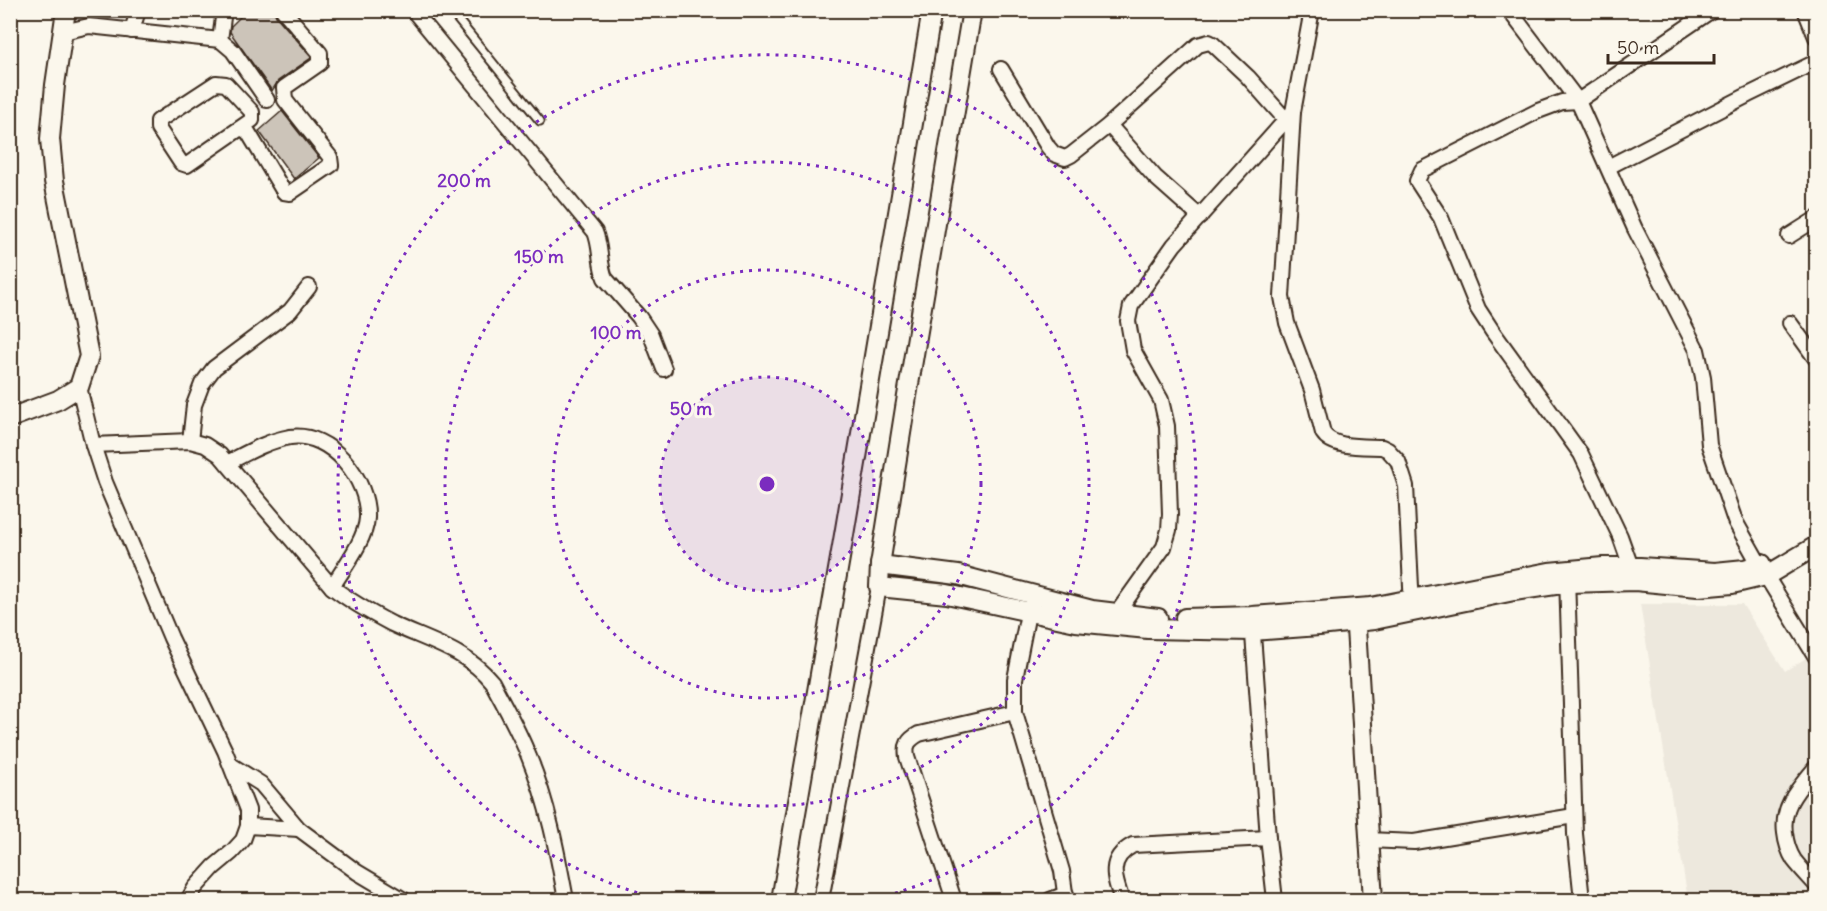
<svg xmlns="http://www.w3.org/2000/svg" width="1827" height="911" viewBox="0 0 1827 911" font-family="Delius,sans-serif">
  <rect width="100%" height="100%" fill="#fbf7ec"/>
  <filter id="ink" filterUnits="userSpaceOnUse"><feTurbulence type="fractalNoise" baseFrequency=".0167" numOctaves="2"/><feDisplacementMap in="SourceGraphic" scale="12" xChannelSelector="R" yChannelSelector="G"/><feConvolveMatrix kernelMatrix="1 2 1 2 8 2 1 2 1" color-interpolation-filters="sRGB"/></filter>
  <g filter="url(#ink)">
    <polygon fill="#ede8dd" points="1640,604 1742,604 1785,671 1816,652 1816,900 1688,900"/>
    <g fill="#ccc4b9" stroke="#3b2a1e" stroke-width="1.5">
      <polygon points="247,10 274,10 276,16 311,56 311,58 278,81 272,91 230,32 231,26"/>
      <polygon points="282,111 319,158 294,179 259,131"/>
    </g>
    <g fill="none" stroke-linecap="round" stroke-linejoin="round">
      <defs>
        <polyline id="service" points="450,10 540,121"/>
        <g id="minor">
          <path d="M413,10L595,232C601,246 599,263 605,278L639,317L651,335L664,369"/>
          <path d="M1312,10L1293,112L1282,297L1287,323L1312,390L1323,433C1333,449 1365,446 1382,447L1388,450L1398,461L1406,486L1412,607"/>
          <polyline points="1509,10 1578,101 1635,229 1697,350 1703,377 1709,445 1735,521 1766,576 1816,657"/>
          <polyline points="1805,10 1816,37"/>
          <polyline points="132,31 138,10"/>
          <polyline points="63,32 89,26 220,40 224,10"/>
          <polyline points="220,40 233,51 267,100"/>
          <polyline points="1001,69 1048,147 1054,154 1065,158 1071,155 1109,125 1198,45 1209,42 1213,44 1248,77 1286,120"/>
          <polygon points="216,83 226,84 252,112 252,120 187,165 181,163 158,128 158,121"/>
          <polyline points="1109,125 1155,177 1200,217"/>
          <polyline points="241,128 248,132 284,192 290,193 331,165 330,157 285,100 284,88 320,63 320,53 283,10"/>
          <polyline points="1608,167 1748,95 1816,62"/>
          <polyline points="1789,236 1816,219"/>
          <polyline points="1790,323 1816,359"/>
          <polyline points="79,387 93,445 105,482 171,638 225,751 248,810 248,826 243,840 232,852 214,867 195,888 188,900"/>
          <polyline points="190,441 194,405 202,384 214,368 290,311 309,287"/>
          <path d="M93,445L190,441L205,445L220,455L332,587C351,602 371,613 392,624C428,641 466,650 492,682C505,707 519,731 529,757C548,803 557,851 566,900"/>
          <path d="M227,463C247,453 267,441 290,437C331,431 369,480 367,518C366,539 343,569 332,587"/>
          <polyline points="1631,567 1620,536 1581,454 1493,332 1478,309 1441,218 1417,181 1422,170 1538,111 1562,102 1578,101 1712,10"/>
          <polyline points="1567,576 1575,834 1582,900"/>
          <polyline points="1032,603 1028,613 1015,679 1015,712 1062,871 1066,900"/>
          <polyline points="1117,613 1164,547 1169,530 1170,514 1167,426 1161,400 1133,350 1128,321 1131,306 1174,245 1293,112"/>
          <polyline points="1252,621 1268,838 1275,900"/>
          <polyline points="231,765 261,784 299,829 357,872 404,900"/>
          <path d="M1816,767C1800,787 1781,805 1785,833C1786,842 1789,852 1794,860C1801,869 1809,877 1816,885"/>
          <polyline points="248,826 299,829"/>
          <polyline points="1368,840 1414,842 1574,816"/>
          <polyline points="821,900 879,587"/>
          <path d="M954,900L907,757C905,745 908,740 919,734L1015,712"/>
          <polyline points="1050,900 1066,894"/>
          <path d="M1122,900C1114,878 1107,859 1133,845L1268,838"/>
        </g>
        <g id="tertiary">
          <polyline points="972,10 905,408 880,565 879,587 947,594 1076,622 1148,629 1252,631 1319,626 1374,620 1514,591 1569,583 1635,581 1698,587 1732,584 1766,576 1816,546"/>
          <polyline points="10,418 58,400 79,387 89,356 54,181 50,139 55,85 66,10"/>
          <polyline points="880,565 958,575 1092,610 1158,618"/>
          <polyline points="1355,612 1373,900"/>
          <polyline points="1185,618 1252,616 1371,607 1549,572 1603,567 1640,567 1715,572 1745,569 1762,564"/>
          <polyline points="781,900 845,529 932,10"/>
        </g>
      </defs>
      <use href="#service" stroke="#3b2a1e" stroke-width="11"/>
      <use href="#minor" stroke="#3b2a1e" stroke-width="18"/>
      <use href="#tertiary" stroke="#3b2a1e" stroke-width="22"/>
      <use href="#service" stroke="#fbf7ec" stroke-width="7"/>
      <use href="#minor" stroke="#fbf7ec" stroke-width="14"/>
      <use href="#tertiary" stroke="#fbf7ec" stroke-width="18"/>
    </g>
  </g>
  <circle cx="767" cy="484" r="107" fill="#7b2cbf" fill-opacity=".12"/>
  <g fill="none" stroke="#7b2cbf" stroke-width="3" stroke-dasharray="3 6">
    <circle cx="767" cy="484" r="107"/>
    <circle cx="767" cy="484" r="214"/>
    <circle cx="767" cy="484" r="322"/>
    <path d="M663 900A429 429 0 1 1 871 900"/>
  </g>
  <circle cx="767" cy="484" r="9" fill="#7b2cbf" stroke="#fbf7ec" stroke-width="3"/>
  <g font-size="18" text-anchor="middle" font-weight="bold" fill="#7b2cbf" stroke="#fbf7ec" stroke-width="6" stroke-linejoin="round" paint-order="stroke">
    <text x="464" y="187">200 m</text>
    <text x="539" y="263">150 m</text>
    <text x="616" y="339">100 m</text>
    <text x="691" y="415">50 m</text>
  </g>
  <rect width="1827" height="911" fill="none" stroke="#fbf7ec" stroke-width="36"/>
  <rect x="18" y="18" width="1791" height="875" fill="none" stroke="#3b2a1e" stroke-width="2" filter="url(#ink)"/>
  <path d="M1608 54v9h106v-9" fill="none" stroke="#3b2a1e" stroke-width="3"/>
  <text x="1617" y="54" font-size="18" fill="#3b2a1e" stroke="#fbf7ec" stroke-width="4.5" paint-order="stroke">50 m</text>
</svg>
